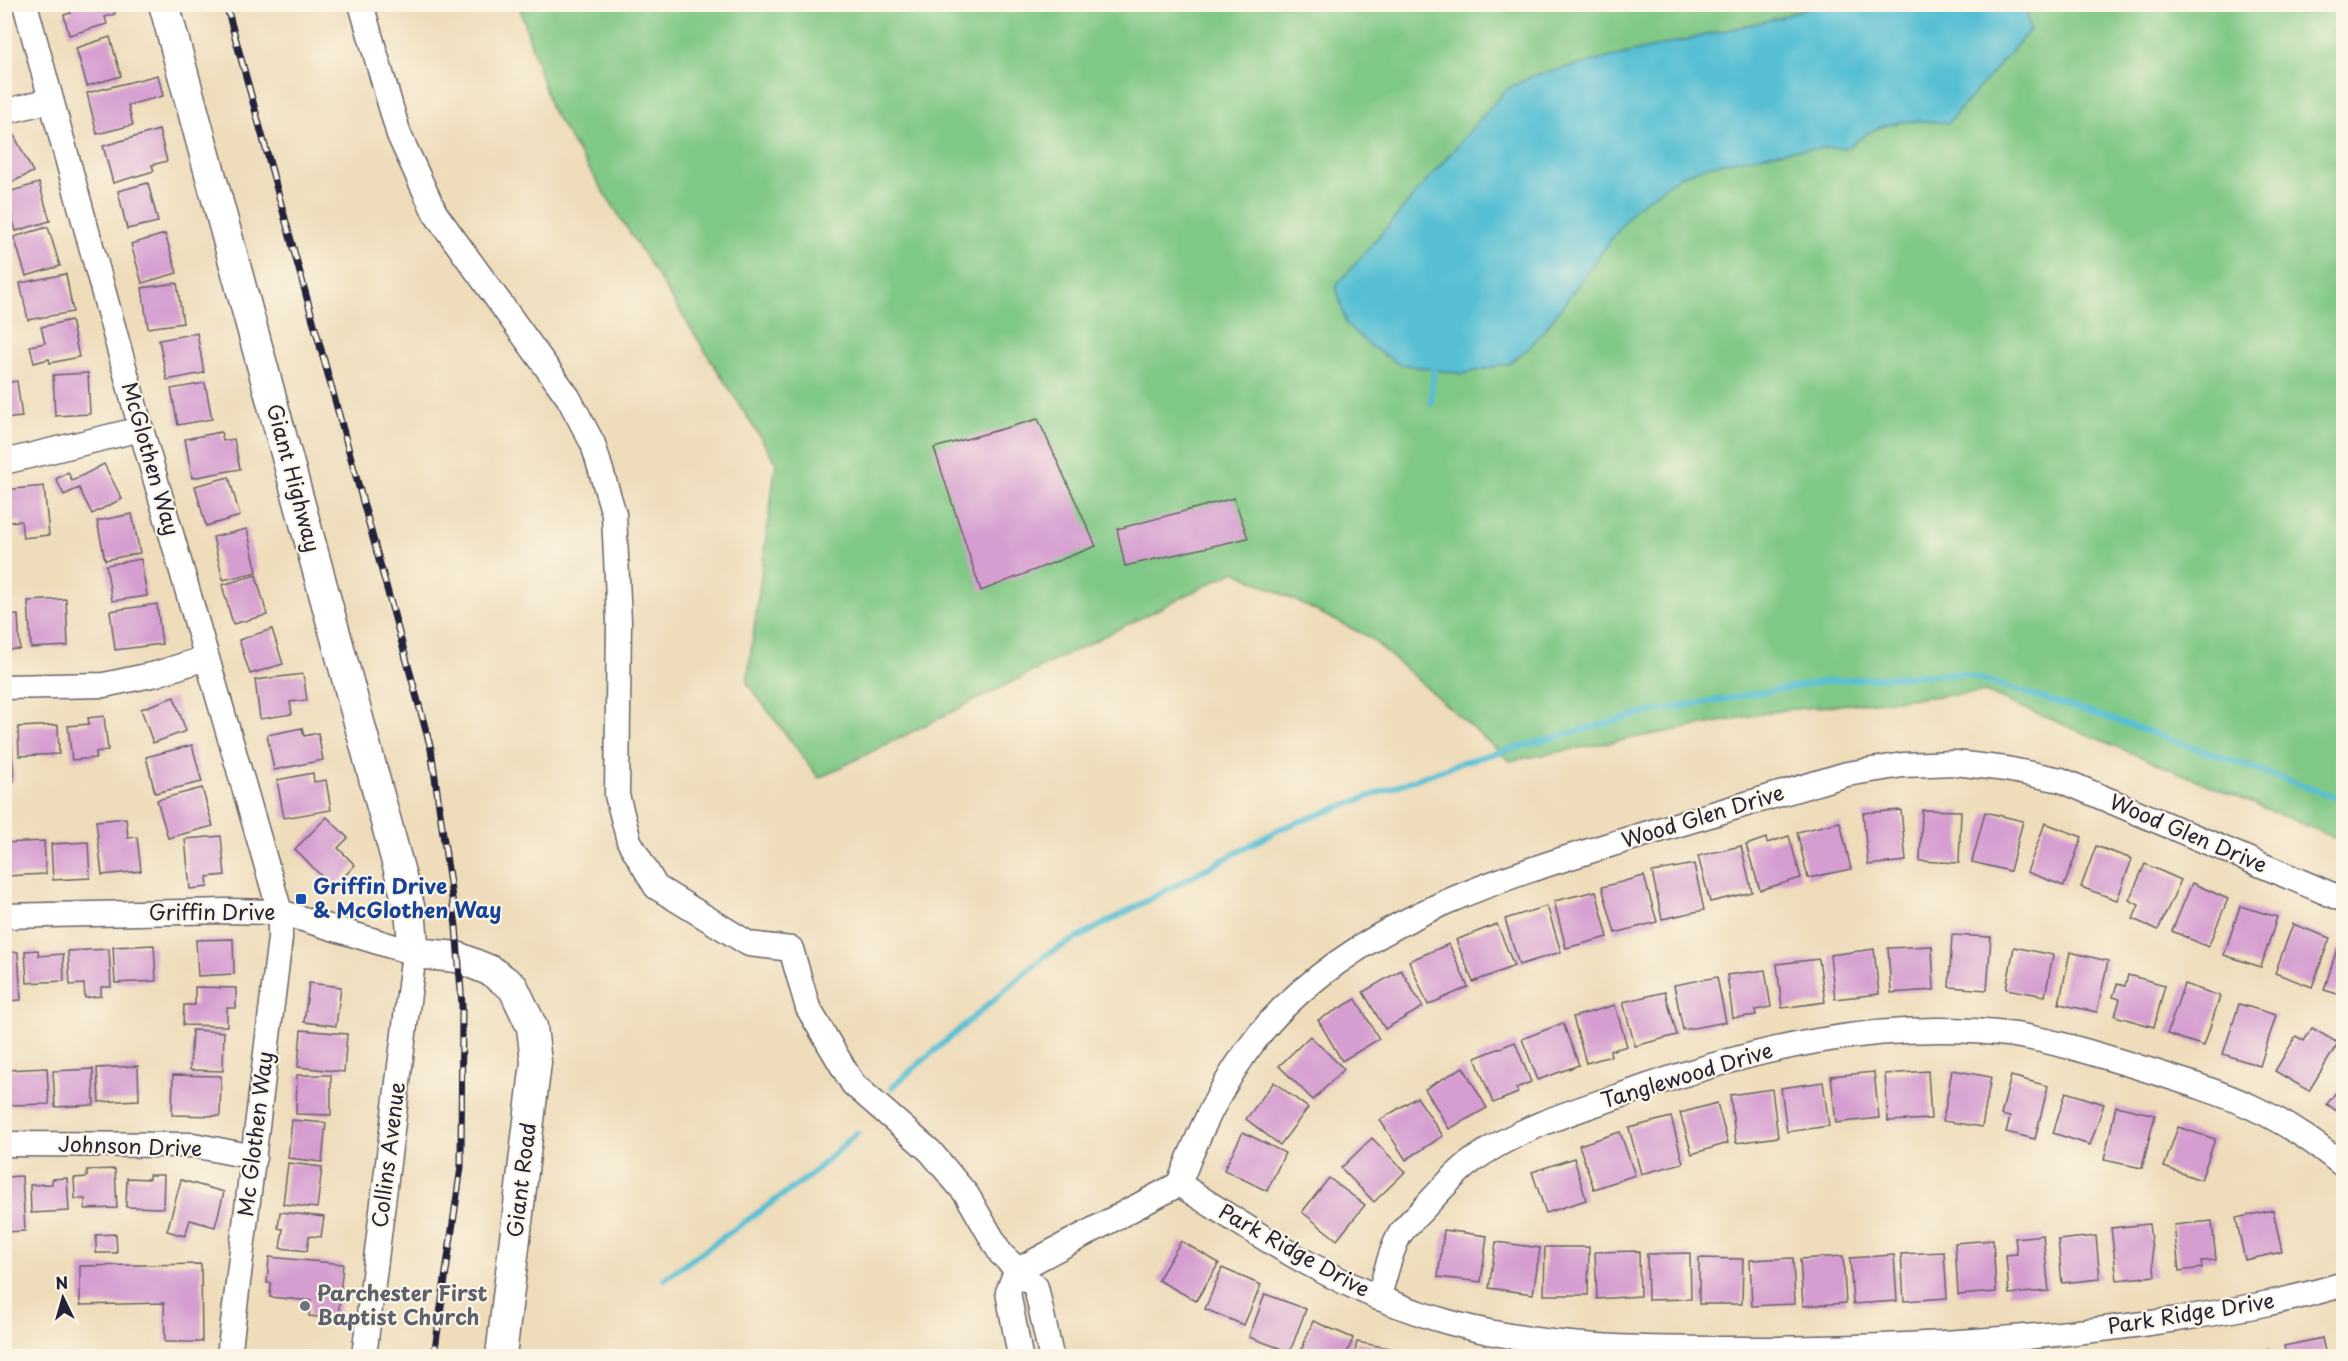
<svg xmlns="http://www.w3.org/2000/svg" width="2348" height="1361" viewBox="0 0 2348 1361" font-family="'Playpen Sans',sans-serif">
  <rect width="100%" height="100%" fill="#fcf5e5"/>
  <filter id="ink" filterUnits="userSpaceOnUse"><feTurbulence type="fractalNoise" baseFrequency=".0167" numOctaves="2"/><feDisplacementMap in="SourceGraphic" scale="12" xChannelSelector="R" yChannelSelector="G"/><feConvolveMatrix kernelMatrix="1 2 1 2 8 2 1 2 1" color-interpolation-filters="sRGB"/></filter>
  <filter id="wash" filterUnits="userSpaceOnUse"><feTurbulence type="fractalNoise" baseFrequency=".008" numOctaves="4" result="noise"/><feDisplacementMap in="SourceGraphic" scale="24" xChannelSelector="R" yChannelSelector="G"/><feGaussianBlur stdDeviation="1.35" result="paint"/><feColorMatrix in="noise" values="0 0 0 0 0 0 0 0 0 0 0 0 0 0 0 0 0 1.4 0 .05"/><feComposite in="paint" operator="in"/></filter>
  <g filter="url(#wash)">
    <rect width="100%" height="100%" fill="#eedcba"/>
    <polygon fill="#80c885" stroke="#517560" stroke-width="1.5" points="519,5 2343,5 2343,841 1985,692 1783,710 1510,761 1369,637 1235,571 819,778 747,683 776,462 551,109"/>
    <path fill="#56bfd3" stroke="#3c7087" stroke-width="1.5" d="M1816,5H2025L2030,30L1948,123C1910,119 1879,119 1850,147L1792,150L1707,166L1677,178L1634,209L1549,324L1529,348L1508,364L1463,374L1399,364L1370,346L1346,324L1336,286L1506,89L1535,75L1778,18Z"/>
    <g fill="none" stroke-linecap="round" stroke-linejoin="round">
      <g stroke="#56bfd3" stroke-width="6">
        <polyline points="1431,403 1434,363"/>
        <polyline points="892,1087 1046,955 1282,828 1463,762 1644,713 1828,681 1961,673 2121,722 2344,800"/>
        <polyline points="664,1279 808,1177 857,1133"/>
      </g>
    </g>
    <g id="blocks">
      <g fill="#d59dd0">
        <polygon points="69,4 112,4 115,14 105,17 107,24 69,35 64,15 71,13"/>
        <polygon points="110,37 121,76 87,86 76,48"/>
        <polygon points="158,75 163,96 128,105 133,125 97,134 87,93"/>
        <polygon points="159,130 167,161 152,165 154,171 113,183 103,146"/>
        <polygon points="14,135 33,172 4,186 4,140"/>
        <polygon points="39,183 50,221 16,231 5,193"/>
        <polygon points="148,183 158,222 127,229 118,191"/>
        <polygon points="48,227 60,266 26,276 14,237"/>
        <polygon points="165,234 177,273 142,283 131,244"/>
        <polygon points="66,274 73,312 28,320 20,283"/>
        <polygon points="177,283 183,323 148,328 142,288"/>
        <polygon points="71,320 79,357 50,363 49,359 34,363 30,346 45,343 41,327"/>
        <polygon points="197,333 204,373 167,380 159,340"/>
        <polygon points="88,373 90,414 55,416 53,375"/>
        <polygon points="17,381 22,417 4,419 4,383"/>
        <polygon points="205,383 212,419 178,425 171,389"/>
        <polygon points="1038,419 1096,546 981,591 934,448"/>
        <polygon points="221,432 223,441 234,439 240,469 192,478 185,439"/>
        <polygon points="104,464 122,499 92,514 79,488 64,495 56,479 68,472 72,481"/>
        <polygon points="229,477 240,516 206,526 195,486"/>
        <polygon points="44,486 49,535 23,538 21,521 7,522 4,490"/>
        <polygon points="1234,498 1248,538 1125,566 1117,529"/>
        <polygon points="132,514 140,553 105,560 97,521"/>
        <polygon points="247,529 257,572 223,580 213,537"/>
        <polygon points="141,559 147,596 112,601 106,565"/>
        <polygon points="256,575 267,615 233,624 222,585"/>
        <polygon points="66,599 68,646 31,648 28,601"/>
        <polygon points="157,604 162,644 115,650 110,611"/>
        <polygon points="18,615 20,649 4,650 4,616"/>
        <polygon points="272,629 283,664 250,674 239,640"/>
        <polygon points="303,674 307,700 290,702 292,714 260,719 255,680"/>
        <polygon points="174,697 186,731 153,743 141,709"/>
        <polygon points="104,716 108,750 96,752 96,758 72,760 68,726 89,724 88,718"/>
        <polygon points="4,721 10,721 14,781 4,782"/>
        <polygon points="58,725 59,754 19,756 18,727"/>
        <polygon points="302,728 304,736 318,733 323,760 274,770 267,735"/>
        <polygon points="192,745 202,782 155,793 146,757"/>
        <polygon points="313,773 314,782 326,780 331,810 284,818 277,780"/>
        <polygon points="202,788 213,826 168,838 157,800"/>
        <polygon points="1901,810 1906,861 1868,865 1863,813"/>
        <polygon points="1922,810 1961,811 1959,863 1920,861"/>
        <polygon points="1985,812 2023,821 2010,871 1972,862"/>
        <polygon points="327,817 348,838 338,848 355,865 333,888 295,849"/>
        <polygon points="126,818 128,838 137,837 141,871 102,875 96,821"/>
        <polygon points="1840,822 1851,869 1808,878 1797,832"/>
        <polygon points="2045,823 2082,837 2064,886 2027,872"/>
        <polygon points="221,836 225,875 207,877 208,887 190,889 185,839"/>
        <polygon points="1789,836 1801,878 1760,890 1746,845 1766,838 1767,843"/>
        <polygon points="44,841 46,874 5,876 4,843"/>
        <polygon points="88,842 90,878 53,880 51,844"/>
        <polygon points="1741,846 1752,892 1710,902 1698,856"/>
        <polygon points="2096,846 2132,859 2117,900 2081,887"/>
        <polygon points="1694,864 1704,910 1662,919 1652,872"/>
        <polygon points="2145,864 2181,880 2158,930 2133,919 2139,905 2129,900"/>
        <polygon points="1644,876 1657,922 1615,933 1602,887"/>
        <polygon points="2192,883 2228,899 2208,947 2172,931"/>
        <polygon points="1596,891 1608,937 1566,948 1554,901"/>
        <polygon points="1547,906 1561,952 1519,965 1505,919"/>
        <polygon points="2240,906 2277,917 2261,967 2224,955"/>
        <polygon points="1497,924 1514,966 1473,982 1456,940"/>
        <polygon points="2293,924 2330,938 2312,987 2275,973"/>
        <polygon points="1952,935 1991,937 1987,990 1949,987"/>
        <polygon points="233,939 234,974 198,976 196,940"/>
        <polygon points="1449,944 1468,987 1428,1005 1409,961"/>
        <polygon points="154,945 156,981 115,983 113,947"/>
        <polygon points="1932,946 1934,990 1891,993 1888,948"/>
        <polygon points="2014,947 2053,955 2045,996 2006,989"/>
        <polygon points="109,949 111,987 101,987 101,996 85,998 84,984 70,985 68,951"/>
        <polygon points="1874,949 1879,994 1835,999 1830,955"/>
        <polygon points="2337,949 2344,951 2344,996 2324,990"/>
        <polygon points="38,950 39,956 63,954 64,981 27,983 25,951"/>
        <polygon points="18,952 21,1000 4,1001 4,953"/>
        <polygon points="2070,952 2108,961 2097,1012 2059,1004"/>
        <polygon points="1819,959 1825,1002 1782,1008 1777,964"/>
        <polygon points="1401,970 1423,1007 1385,1029 1363,992"/>
        <polygon points="1765,970 1771,1007 1755,1010 1756,1015 1733,1018 1727,975"/>
        <polygon points="2128,975 2165,985 2154,1027 2115,1016 2120,999 2113,997 2117,984 2125,986"/>
        <polygon points="1717,977 1726,1022 1683,1030 1674,985"/>
        <polygon points="309,983 341,987 336,1026 304,1022"/>
        <polygon points="2184,984 2220,996 2204,1046 2167,1034"/>
        <polygon points="195,987 236,988 236,1008 227,1008 227,1026 183,1025 184,1005 195,1005"/>
        <polygon points="1665,992 1677,1035 1635,1046 1623,1002"/>
        <polygon points="1356,999 1379,1039 1342,1061 1318,1020"/>
        <polygon points="2239,1004 2276,1015 2260,1066 2223,1054"/>
        <polygon points="1615,1005 1627,1046 1610,1051 1611,1056 1586,1063 1573,1017"/>
        <polygon points="1563,1023 1579,1065 1538,1080 1522,1039"/>
        <polygon points="2312,1028 2338,1043 2309,1091 2275,1071 2296,1036 2304,1041"/>
        <polygon points="192,1030 224,1032 223,1071 190,1070"/>
        <polygon points="301,1030 347,1034 344,1072 298,1067"/>
        <polygon points="1310,1036 1344,1069 1313,1100 1279,1066"/>
        <polygon points="1515,1042 1531,1082 1516,1088 1518,1093 1493,1103 1475,1058"/>
        <polygon points="138,1066 139,1100 99,1102 97,1068"/>
        <polygon points="1463,1067 1487,1108 1449,1129 1425,1089"/>
        <polygon points="47,1068 49,1104 8,1105 6,1070"/>
        <polygon points="93,1069 94,1105 55,1107 53,1071"/>
        <polygon points="1952,1070 1991,1077 1982,1127 1943,1121"/>
        <polygon points="1928,1071 1931,1119 1888,1121 1885,1074"/>
        <polygon points="1874,1072 1879,1118 1836,1123 1831,1076"/>
        <polygon points="173,1075 221,1076 220,1116 172,1115"/>
        <polygon points="297,1075 331,1075 331,1115 296,1114"/>
        <polygon points="2011,1076 2048,1086 2035,1139 2006,1132 2010,1117 2001,1115"/>
        <polygon points="1274,1082 1308,1108 1280,1145 1246,1119"/>
        <polygon points="1823,1082 1829,1126 1787,1132 1781,1088"/>
        <polygon points="2344,1082 2344,1116 2327,1104"/>
        <polygon points="1772,1089 1778,1137 1736,1143 1730,1095"/>
        <polygon points="2066,1092 2104,1104 2090,1145 2053,1133"/>
        <polygon points="1417,1097 1443,1136 1406,1160 1380,1120"/>
        <polygon points="1717,1103 1728,1143 1692,1154 1680,1113"/>
        <polygon points="2116,1106 2155,1115 2142,1168 2104,1160"/>
        <polygon points="1671,1117 1683,1163 1641,1174 1629,1128"/>
        <polygon points="292,1120 326,1123 322,1162 288,1158"/>
        <polygon points="2178,1127 2215,1139 2201,1180 2164,1167"/>
        <polygon points="1243,1132 1285,1153 1267,1191 1224,1170"/>
        <polygon points="1620,1132 1635,1175 1594,1189 1579,1145"/>
        <polygon points="1372,1138 1405,1172 1374,1202 1341,1168"/>
        <polygon points="1574,1158 1586,1200 1546,1213 1532,1172"/>
        <polygon points="288,1163 322,1167 317,1208 283,1204"/>
        <polygon points="115,1169 117,1208 85,1209 85,1199 75,1199 74,1178 87,1177 87,1170"/>
        <polygon points="149,1175 164,1175 163,1208 126,1207 127,1178 149,1179"/>
        <polygon points="22,1176 25,1231 4,1232 4,1177"/>
        <polygon points="67,1178 69,1211 31,1213 30,1185 52,1184 52,1179"/>
        <polygon points="1329,1178 1365,1205 1337,1240 1302,1212"/>
        <polygon points="181,1180 224,1192 215,1227 190,1220 185,1236 167,1231"/>
        <polygon points="2273,1210 2282,1252 2245,1260 2236,1218"/>
        <polygon points="280,1212 324,1217 321,1237 309,1236 307,1251 280,1248 283,1229 278,1228"/>
        <polygon points="2212,1221 2216,1260 2201,1261 2202,1268 2179,1271 2174,1225"/>
        <polygon points="2149,1224 2155,1276 2117,1280 2111,1228"/>
        <polygon points="1444,1230 1487,1236 1481,1282 1438,1277"/>
        <polygon points="116,1234 117,1253 96,1253 96,1235"/>
        <polygon points="2043,1235 2049,1291 2009,1294 2006,1255 2017,1254 2015,1238"/>
        <polygon points="2096,1236 2100,1279 2062,1283 2058,1240"/>
        <polygon points="1993,1240 1996,1292 1958,1295 1955,1243"/>
        <polygon points="1181,1241 1219,1263 1196,1301 1158,1280"/>
        <polygon points="1496,1242 1540,1248 1533,1294 1489,1288"/>
        <polygon points="1545,1247 1589,1247 1588,1295 1544,1295"/>
        <polygon points="1639,1251 1640,1296 1597,1299 1595,1252"/>
        <polygon points="1944,1252 1947,1298 1904,1301 1901,1254"/>
        <polygon points="1690,1253 1691,1299 1648,1300 1647,1254"/>
        <polygon points="1894,1255 1897,1301 1853,1304 1850,1258"/>
        <polygon points="1843,1256 1846,1303 1803,1306 1800,1259"/>
        <polygon points="269,1257 343,1264 338,1319 309,1316 311,1301 270,1297 271,1283 267,1283"/>
        <polygon points="1699,1258 1743,1259 1742,1304 1699,1304"/>
        <polygon points="1793,1258 1795,1304 1752,1306 1750,1260"/>
        <polygon points="201,1264 202,1342 165,1342 164,1303 80,1305 80,1266"/>
        <polygon points="1222,1268 1261,1285 1244,1325 1205,1309"/>
        <polygon points="1265,1294 1306,1309 1290,1352 1249,1337"/>
        <polygon points="1313,1321 1353,1338 1346,1356 1299,1356"/>
        <polygon points="2344,1329 2344,1355 2343,1355 2337,1331"/>
        <polygon points="2322,1338 2326,1356 2286,1356 2284,1346"/>
        <polygon points="1357,1342 1400,1350 1398,1356 1354,1356"/>
        <polygon points="2268,1349 2269,1356 2236,1356 2236,1355"/>
      </g>
    </g>
  </g>
  <g filter="url(#ink)">
    <use href="#blocks" fill-opacity="0" stroke="#696367" stroke-width="1.5"/>
    <g fill="none" stroke-linecap="round" stroke-linejoin="round">
      <defs>
        <g id="minor">
          <polyline points="25,4 141,429 280,912 280,938 229,1356"/>
          <polyline points="361,4 399,135 435,213 568,397 593,444 614,514 619,621 617,795 629,841 656,887 749,944 791,949 808,1008 853,1084 930,1151 967,1195 1001,1254 1036,1287 1051,1356"/>
          <polyline points="4,112 51,100"/>
          <polyline points="4,462 141,429"/>
          <polyline points="4,687 104,685 156,674 206,658"/>
          <polyline points="4,916 227,911 280,912 414,953 364,1356"/>
          <polyline points="4,1144 193,1145 254,1157"/>
          <path d="M1179,1184C1203,1120 1235,1055 1285,1006C1380,914 1506,876 1629,839C1702,817 1774,796 1847,774L1903,765L1955,763L2006,769L2061,780L2344,900"/>
          <path d="M1179,1184C1263,1239 1350,1295 1448,1322C1549,1351 1657,1349 1761,1349C1900,1348 2039,1340 2178,1319C2233,1310 2290,1301 2344,1284"/>
          <polyline points="1016,1271 1179,1184"/>
          <polyline points="1016,1271 1008,1292 1020,1356"/>
          <path d="M1378,1298C1385,1278 1389,1254 1399,1236C1405,1225 1417,1216 1425,1207C1439,1192 1455,1173 1472,1161C1518,1128 1575,1111 1628,1093C1752,1049 1882,1017 2015,1035C2060,1042 2105,1057 2148,1070C2228,1095 2278,1111 2344,1166"/>
        </g>
        <g id="tertiary">
          <polyline points="164,4 410,910 414,953"/>
          <polyline points="414,953 457,957 491,971 513,987 532,1027 536,1062 501,1356"/>
        </g>
      </defs>
      <use href="#minor" stroke="#696367" stroke-width="27"/>
      <use href="#tertiary" stroke="#696367" stroke-width="33"/>
      <use href="#minor" stroke="#fff" stroke-width="24"/>
      <use href="#tertiary" stroke="#fff" stroke-width="30"/>
      <defs>
        <polyline id="rail" points="226,4 431,749 456,926 462,1005 461,1167 434,1356"/>
      </defs>
      <use href="#rail" stroke="#22223b" stroke-width="7"/>
      <use href="#rail" stroke="#fcf5e5" stroke-width="4.5" stroke-dasharray="14" stroke-linecap="butt"/>
    </g>
  </g>
  <rect fill="#1a4fb4" stroke="#fcf5e5" stroke-width="2" x="295" y="893" width="12" height="12" rx="3"/>
  <circle fill="#6b7280" stroke="#fcf5e5" stroke-width="2" cx="305" cy="1306" r="6"/>
  <g text-anchor="middle" stroke-width="4.5" stroke-linejoin="round" paint-order="stroke">
    <g font-size="21" fill="#22223b" stroke="#fcf5e5">
      <text transform="translate(150 459) rotate(74)" y="7">McGlothen Way</text>
      <text transform="translate(293 478) rotate(75)" y="7">Giant Highway</text>
      <text transform="translate(1703 817) rotate(-17)" y="7">Wood Glen Drive</text>
      <text transform="translate(2188 834) rotate(23)" y="7">Wood Glen Drive</text>
      <text x="212" y="920">Griffin Drive</text>
      <text transform="translate(1687 1076) rotate(-17)" y="7">Tanglewood Drive</text>
      <text transform="translate(256 1134) rotate(-83)" y="7">Mc Glothen Way</text>
      <text transform="translate(130 1147) rotate(2)" y="7">Johnson Drive</text>
      <text transform="translate(389 1155) rotate(-83)" y="7">Collins Avenue</text>
      <text transform="translate(522 1180) rotate(-83)" y="7">Giant Road</text>
      <text transform="translate(1294 1251) rotate(29)" y="7">Park Ridge Drive</text>
      <text transform="translate(2191 1314) rotate(-9)" y="7">Park Ridge Drive</text>
    </g>
    <g font-size="21" font-weight="bold" fill="#164399" stroke="#fcf5e5" text-anchor="start">
      <text x="313" y="894">Griffin Drive<tspan x="313" dy="24">&amp; McGlothen Way</tspan></text>
    </g>
    <g font-size="21" font-weight="bold" fill="#5b616d" stroke="#fcf5e5" text-anchor="start">
      <text x="317" y="1301">Parchester First<tspan x="317" dy="24">Baptist Church</tspan></text>
    </g>
  </g>
  <rect width="2348" height="1361" fill="none" stroke="#fcf5e5" stroke-width="24"/>
  <g transform="translate(63 1298) rotate(355)" stroke="#fcf5e5" stroke-width="4.5" paint-order="stroke">
  <path d="M0-4.5L10 22L0 15L-10 22Z" fill="#22223b"/>
  <text y="-9" font-size="16" font-weight="bold" text-anchor="middle" fill="#22223b">N</text>
  </g>
</svg>
